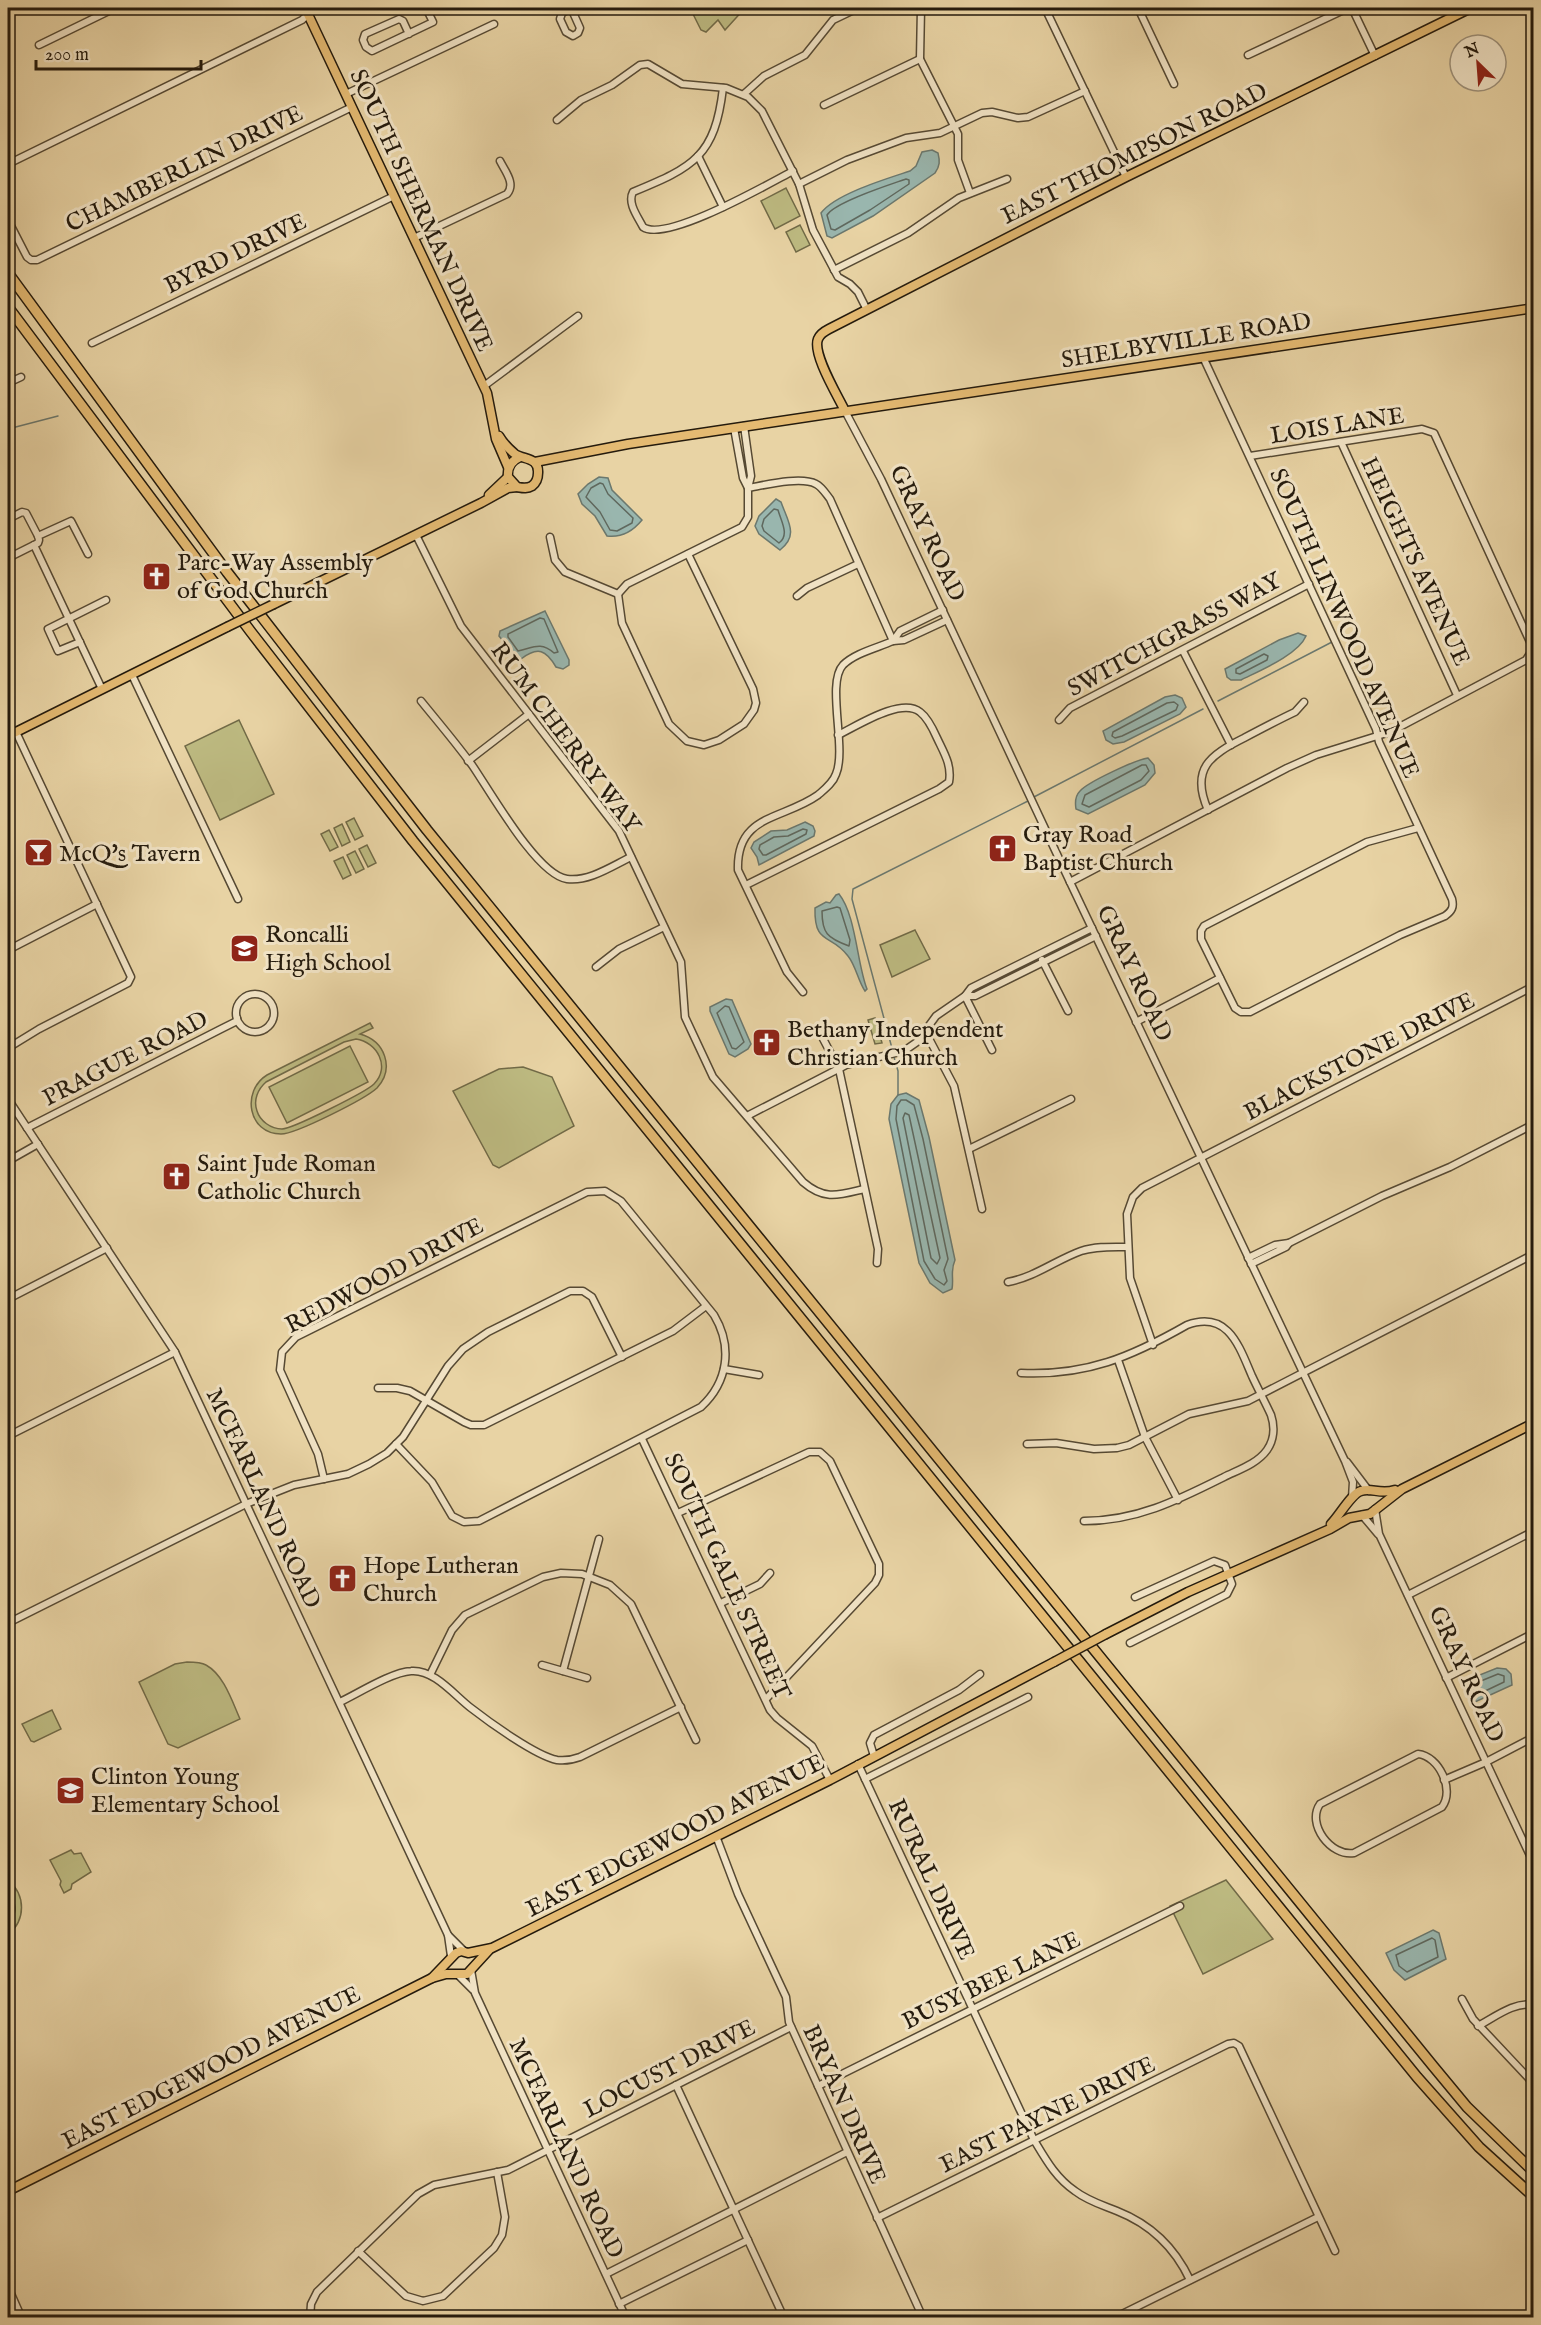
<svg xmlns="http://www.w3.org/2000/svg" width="1541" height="2325" viewBox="0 0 1541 2325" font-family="'IM FELL English',serif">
  <rect width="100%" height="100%" fill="#e8d3a4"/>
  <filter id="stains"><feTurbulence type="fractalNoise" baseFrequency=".00333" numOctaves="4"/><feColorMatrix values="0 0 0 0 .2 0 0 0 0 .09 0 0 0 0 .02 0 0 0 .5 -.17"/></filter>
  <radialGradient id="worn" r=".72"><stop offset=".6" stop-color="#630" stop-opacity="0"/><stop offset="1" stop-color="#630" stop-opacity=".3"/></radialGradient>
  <g fill="#bdba81" stroke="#716a47" stroke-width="1.5" fill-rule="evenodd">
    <polygon points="690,8 745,8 725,30 718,20 706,32 701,30"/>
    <polygon points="786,188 800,216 775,229 761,201"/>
    <polygon points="800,225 810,245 796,252 786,232"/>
    <polygon points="239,720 274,794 220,820 185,746"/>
    <polygon points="354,818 363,836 355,840 346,822"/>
    <polygon points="342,824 350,842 342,846 334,828"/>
    <polygon points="329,830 338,847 330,851 321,834"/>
    <polygon points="367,845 376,863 368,867 359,849"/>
    <polygon points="355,851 364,869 356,873 347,855"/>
    <polygon points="343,857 351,875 343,879 334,861"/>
    <polygon points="915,930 930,959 892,977 880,945"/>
    <polygon points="875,1018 882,1043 875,1044 868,1020"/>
    <path d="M370,1023L373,1028L360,1034C385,1041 395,1068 377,1088C365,1099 296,1134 281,1134C248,1134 241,1091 267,1075ZM356,1039C377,1042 391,1067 374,1084C366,1092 292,1129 282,1129C271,1129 260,1121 257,1111C253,1100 258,1089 266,1082L344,1042Z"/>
    <polygon points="350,1046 368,1082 287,1123 269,1087"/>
    <polygon points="523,1067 552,1077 574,1126 499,1168 493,1165 453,1091 499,1069"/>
    <path d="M187,1662C193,1662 201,1662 206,1665C224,1675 232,1701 240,1719L178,1748L168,1744L139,1682L175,1664Z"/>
    <polygon points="52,1710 61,1729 34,1742 31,1741 22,1724"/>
    <polygon points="71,1850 74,1854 81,1853 91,1872 72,1884 71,1889 64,1893 60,1885 61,1881 50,1860"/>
    <path d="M8,1880C26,1895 26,1920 8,1935C7,1925 14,1920 15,1910C16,1899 7,1891 8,1880Z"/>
    <polygon points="1226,1880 1273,1939 1203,1974 1170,1906"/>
  </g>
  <g fill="#99b6ae" stroke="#6b786e" stroke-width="1.5">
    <path d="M932,150L938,153C940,161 940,166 935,173L873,216L832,238L827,236L821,213C835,194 886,179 910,171L916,166L922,152Z"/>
    <path d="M599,477L608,478L612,490L642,520C633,531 622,538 607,536L595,516L582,504L578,494L588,484Z"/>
    <path d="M776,499L781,502C788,522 799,535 780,550L759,534L755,526L759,516Z"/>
    <path d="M545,611L569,660V665L563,669L556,667C546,650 538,646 521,659L517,658L499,636L500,631Z"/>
    <path d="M1298,633L1306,636C1298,655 1259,671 1241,680H1231L1227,677L1225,669L1279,640Z"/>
    <polygon points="1175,695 1182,698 1186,707 1180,714 1124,742 1113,744 1106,740 1103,731 1165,697"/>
    <path d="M1148,758L1154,765L1155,773L1145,785L1088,814L1076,809C1075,803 1075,796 1080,791C1088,782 1135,760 1148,758Z"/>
    <polygon points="805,822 813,826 815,831 814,836 759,865 757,857 751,848 754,842 771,831 787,830"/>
    <path d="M839,894C856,915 857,964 867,989L865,991C858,981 856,966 848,956C831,933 814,946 815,908L826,902L830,903L836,895Z"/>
    <polygon points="726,999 732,1000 751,1044 748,1049 735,1057 729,1054 710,1011 710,1007"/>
    <path d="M906,1093L919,1100L929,1137L955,1260C950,1271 954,1278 952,1289L943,1293L930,1283L919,1263L889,1119L891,1104L898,1095Z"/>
    <polygon points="1497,1668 1506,1669 1511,1674 1512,1685 1475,1702 1469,1682 1472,1678"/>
    <polygon points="1433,1930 1439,1933 1446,1959 1405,1980 1394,1970 1386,1953"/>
  </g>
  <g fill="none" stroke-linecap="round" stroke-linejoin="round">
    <g stroke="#5f685e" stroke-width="1.5">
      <path d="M906,179L909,180V184L870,210L835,230L831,229L827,215C835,202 889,185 906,179Z"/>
      <polygon points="600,483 603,484 608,494 633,518 632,523 617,531 610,530 600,512 586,497 591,488"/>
      <path d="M774,509L778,510C781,521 790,535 779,543L764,531L762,526L764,519Z"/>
      <path d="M540,618L544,619L558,652L554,653C540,641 533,648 518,651L508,637V634Z"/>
      <polygon points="1264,654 1268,656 1267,660 1240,674 1236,673 1236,669"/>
      <polygon points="1174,702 1178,705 1176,710 1122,736 1115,738 1112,736 1113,732 1167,703"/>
      <polygon points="1142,765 1146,765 1149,771 1141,780 1089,807 1082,804 1085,795"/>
      <polygon points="803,829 807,830 806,834 766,855 763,855 759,849 760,845 774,837 788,836"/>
      <path d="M837,907L840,908L850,940L849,946C827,938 822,933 822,911Z"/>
      <polygon points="725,1006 729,1007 744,1042 736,1049 732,1048 717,1013"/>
      <polygon points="906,1100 914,1105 923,1139 948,1259 944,1270 947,1281 944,1285 935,1279 924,1261 896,1119 897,1106 901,1100"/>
      <polygon points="905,1113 909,1115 940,1258 937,1264 931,1258 903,1118"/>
      <polygon points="1498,1674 1504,1676 1504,1682 1481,1693 1478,1692 1476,1683"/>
      <polygon points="1432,1938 1435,1940 1438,1957 1407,1972 1399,1966 1396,1955"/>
    </g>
    <g stroke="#6b786e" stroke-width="1.5">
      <polyline points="8,429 58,416"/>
      <polyline points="1218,701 1332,642"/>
      <polyline points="1032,798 1203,709"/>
      <polyline points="893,1052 852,899 853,889 1028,801"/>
      <polyline points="894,1057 898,1071 898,1095"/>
    </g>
    <defs>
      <g id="minor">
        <polygon points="571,8 580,28 578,33 573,36 566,32 560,19 562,13"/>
        <polyline points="913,8 957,10 977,8"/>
        <polyline points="921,8 920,59 958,134 958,160 970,193"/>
        <polyline points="1045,8 1126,177"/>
        <polyline points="1138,8 1174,84"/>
        <polyline points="1352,8 1375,56"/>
        <polyline points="409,34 403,21 399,19 365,34 363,40 366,47 372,51 433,22 426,8"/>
        <polyline points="39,45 115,8"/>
        <polyline points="1248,55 1348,8"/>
        <path d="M723,88C715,156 694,167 633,192C627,203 638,217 643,227C666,243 768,184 793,171"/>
        <polyline points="346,94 494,24"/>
        <polyline points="744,94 764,76 805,55 833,20 858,8"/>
        <polyline points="824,105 920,59"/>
        <polyline points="557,120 581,100 612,85 640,65 648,64 682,84 726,88 748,97 762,111 799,184 813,230 838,277 850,284 858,292 866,308"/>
        <polyline points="698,156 723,207"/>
        <polyline points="8,164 302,20 315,8"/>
        <polyline points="799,184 847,160 906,138 940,133 982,113 992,112 1018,118 1028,117 1085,91"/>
        <polyline points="8,220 27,257 31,260 37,260 352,107"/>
        <path d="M414,238L507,194C516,184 505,171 500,161"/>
        <polyline points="834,270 908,233 959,198 1007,179"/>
        <polyline points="92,343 394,196"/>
        <path d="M1203,357L1376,729L1379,742L1452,899C1454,907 1452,911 1445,916L1400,935L1250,1012H1241L1235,1008L1201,939V931L1204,926L1367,842L1418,828"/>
        <polyline points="8,383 21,377"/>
        <polyline points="484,386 578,316"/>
        <polyline points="845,411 881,479 1070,882 1345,1461 1353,1482 1352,1498"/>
        <polyline points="734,428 743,478 748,488 751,476 744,426"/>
        <polyline points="1341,442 1457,695"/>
        <polyline points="8,519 22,512 26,513 38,536"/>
        <path d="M416,535L461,626L619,831L681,962L685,1017L713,1077L803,1182C825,1201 839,1195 864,1189"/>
        <polyline points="550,537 555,560 565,572 618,594"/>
        <polyline points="34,545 102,689"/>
        <polyline points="8,558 38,543 39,540 38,536 71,521 88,554"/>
        <path d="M618,594L627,584L742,527L748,517V488C765,485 801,476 816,484C822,487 826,494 830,499L893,641C877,648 855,653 843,665C826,683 847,749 836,774C833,783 825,789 818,795C783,820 736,814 738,870L787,972L803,992"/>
        <polyline points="618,594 622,623 669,724 687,741 704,745 719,740 744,724 754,710 756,703 753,689 688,554"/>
        <polyline points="797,596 807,588 858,564"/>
        <polyline points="943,610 900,631 893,641 904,640 947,620"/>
        <polyline points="80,642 58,651 48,629 106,600"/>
        <polyline points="1183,651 1231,745"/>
        <polyline points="132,675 238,899"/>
        <path d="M421,701C438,722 456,743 472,765C490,791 537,875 567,879C589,882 612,866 631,857"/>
        <polyline points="1059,720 1070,708 1309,584"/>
        <polyline points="468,761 529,714"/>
        <path d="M1208,810C1190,769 1210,755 1244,738C1261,729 1278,720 1295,712L1304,702"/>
        <polyline points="1070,882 1287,768 1316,755 1390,732 1526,660 1531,652 1531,644 1434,433 1422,429 1250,456"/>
        <path d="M746,885L939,789L949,782C952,765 944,753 937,738C933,729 928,718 920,712C901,697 857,726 838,735"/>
        <polyline points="1092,928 971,988 965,996 975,996 1096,936"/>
        <polyline points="8,950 97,904"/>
        <polyline points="1042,960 1068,1011"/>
        <polyline points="596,967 619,949 664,927"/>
        <circle cx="255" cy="1013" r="19"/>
        <polyline points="1136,1022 1220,978"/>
        <polyline points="925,1031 954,1086 982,1209"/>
        <polyline points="820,1033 839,1069 878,1249 877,1263"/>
        <polyline points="8,1048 39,1029 128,983 131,977 16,732"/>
        <polyline points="8,1099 175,1352 448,1935 451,1956"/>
        <polyline points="747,1116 846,1065 904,1051 917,1042 936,1016 965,996 992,1050"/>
        <polyline points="27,1128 221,1029 237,1021 237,1018"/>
        <polyline points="969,1149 1071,1099"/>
        <polyline points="8,1161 38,1144"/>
        <polyline points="1289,1243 1382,1196 1450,1167 1534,1124"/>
        <polyline points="1248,1258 1275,1245 1289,1243 1286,1247 1251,1264"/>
        <path d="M1008,1282C1035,1277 1056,1260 1081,1251C1096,1246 1113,1247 1128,1247"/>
        <polyline points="8,1299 107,1248"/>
        <polyline points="1153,1345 1130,1278 1127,1214 1133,1197 1142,1188 1534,986"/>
        <polyline points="1118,1360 1145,1437 1178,1500"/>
        <polyline points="724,1369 759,1375"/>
        <path d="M1021,1373C1086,1376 1131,1357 1187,1325C1228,1310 1239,1346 1252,1376C1258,1389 1265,1402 1271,1415C1275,1427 1274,1440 1267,1450C1257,1464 1238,1470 1224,1477C1178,1500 1137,1521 1084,1521"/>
        <polyline points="378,1388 397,1388 410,1391 464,1422 471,1425 484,1425 673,1331 706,1306"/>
        <polyline points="8,1436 175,1352"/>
        <polyline points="642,1439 770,1710 777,1718 812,1746 830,1780"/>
        <polyline points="1027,1444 1056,1443 1094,1449 1117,1448 1129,1445 1189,1414 1248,1401 1534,1254"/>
        <polyline points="1347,1462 1369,1491"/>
        <path d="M324,1479L318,1454L280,1370L282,1352L296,1337L587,1192L605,1191L621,1201L714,1315C733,1347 728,1382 701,1407L479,1521L464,1522L452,1516L432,1482L396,1444"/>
        <polyline points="1375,1509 1379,1534 1534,1864"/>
        <polyline points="678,1513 809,1452 820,1452 830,1461 879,1564 879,1575 875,1583 766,1699"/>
        <polyline points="1362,1515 1378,1534"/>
        <polyline points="1408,1595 1534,1531"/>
        <polyline points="721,1603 760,1584 770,1573"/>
        <polyline points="8,1623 246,1504 294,1485 348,1474 369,1464 387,1453 403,1437 448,1366 463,1349 488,1332 570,1291 583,1291 592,1297 622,1357"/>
        <polyline points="1130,1643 1227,1594 1232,1584 1225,1565 1214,1561 1135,1597"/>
        <polyline points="542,1665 587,1678"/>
        <polyline points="563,1671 599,1539"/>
        <polyline points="430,1675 452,1630 465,1615 543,1577 561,1573 582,1574 610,1585 631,1604 696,1740"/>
        <polyline points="1446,1678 1534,1633"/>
        <path d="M340,1702C357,1694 392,1672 411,1671C434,1669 454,1695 471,1708C489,1722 536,1756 557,1760C565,1761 572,1760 580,1757L681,1707"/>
        <path d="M1418,1754C1439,1756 1455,1790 1442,1807L1354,1853C1331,1857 1306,1824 1320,1804Z"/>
        <polyline points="874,1756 870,1743 874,1735 959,1690 980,1674"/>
        <path d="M858,1764L1034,2140C1046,2160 1056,2178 1075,2191C1088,2201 1102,2205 1117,2211C1150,2224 1175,2248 1190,2280"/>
        <polyline points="865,1779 1028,1697"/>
        <polyline points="1444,1780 1486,1762 1534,1737"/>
        <polyline points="716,1836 738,1894 786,1997 789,2022 923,2318"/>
        <polyline points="448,1935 464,1951"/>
        <polyline points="471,1970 475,1993 626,2318"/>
        <polyline points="458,1975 473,1990"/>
        <polyline points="1462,1999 1473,2019 1534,2084"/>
        <path d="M1478,2026C1495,2017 1515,2001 1534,2005"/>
        <polyline points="676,2085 784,2318"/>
        <polyline points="818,2086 1180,1906"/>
        <polyline points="877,2218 1228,2044 1234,2043 1239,2046 1335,2251"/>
        <polyline points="358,2251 406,2296 423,2301 443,2296 494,2248 502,2235 505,2217 497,2172"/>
        <polyline points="606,2274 847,2152"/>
        <polyline points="8,2287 20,2314"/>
        <polyline points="619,2304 748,2240"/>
        <polyline points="310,2318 311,2304 317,2292 418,2194 434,2185 508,2170 791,2027"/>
        <polyline points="1114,2318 1318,2217"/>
      </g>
      <g id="major">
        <polyline points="305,8 487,393 496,439 508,467"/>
        <path d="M845,411C838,396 812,354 818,339C820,334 825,331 829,329L1126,177L1471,8"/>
        <path d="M499,436C503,443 509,449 515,454C524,460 539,457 538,473C538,478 536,483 532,486C527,489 523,488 517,487L508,477C507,467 511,461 520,457"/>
        <polyline points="535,462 628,444 1534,308"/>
        <polyline points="489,495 508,477"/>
        <polyline points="274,604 481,503 508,488 517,487"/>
        <polyline points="8,736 227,627"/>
        <path d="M1331,1524C1339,1516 1352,1493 1361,1491C1371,1487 1380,1495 1395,1490"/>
        <polyline points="1106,1634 1188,1592 1330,1529 1349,1518 1370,1514 1402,1489 1534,1423"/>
        <polyline points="432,1978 456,1953 461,1951 468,1953 492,1948 830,1780 1054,1662"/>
        <polyline points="8,2191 432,1978 446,1974 467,1974 489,1950"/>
      </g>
      <g id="highway">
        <polyline points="8,273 227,572 427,830 1433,2066 1467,2107 1534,2172"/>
        <polyline points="8,307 251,632 413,841 1417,2077 1479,2147 1534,2197"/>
      </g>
    </defs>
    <use href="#minor" stroke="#564933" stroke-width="9"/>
    <use href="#major" stroke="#251b0d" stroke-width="11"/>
    <use href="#highway" stroke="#251b0d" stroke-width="12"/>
    <use href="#minor" stroke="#f0e2c4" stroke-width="6"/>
    <use href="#major" stroke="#e4ba72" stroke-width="8"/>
    <use href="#highway" stroke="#e4ba72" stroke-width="9"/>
    <defs>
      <g id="major-bridge">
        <polyline points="227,627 274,604"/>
        <polyline points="1054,1662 1106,1634"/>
      </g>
    </defs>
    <use href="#major-bridge" stroke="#251b0d" stroke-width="11" stroke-linecap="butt"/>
    <use href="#major-bridge" stroke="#e4ba72" stroke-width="8"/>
  </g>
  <defs>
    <symbol id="church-square" viewBox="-11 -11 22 22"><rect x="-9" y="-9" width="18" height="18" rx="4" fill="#8f2418" stroke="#f0e2c4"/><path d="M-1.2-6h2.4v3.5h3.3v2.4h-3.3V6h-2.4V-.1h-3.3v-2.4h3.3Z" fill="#fff"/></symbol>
    <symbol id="bar-square" viewBox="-11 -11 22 22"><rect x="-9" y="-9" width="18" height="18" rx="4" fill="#8f2418" stroke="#f0e2c4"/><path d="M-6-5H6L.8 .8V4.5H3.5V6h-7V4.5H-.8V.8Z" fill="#fff"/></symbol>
    <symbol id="school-square" viewBox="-11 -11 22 22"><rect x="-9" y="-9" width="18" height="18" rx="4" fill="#8f2418" stroke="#f0e2c4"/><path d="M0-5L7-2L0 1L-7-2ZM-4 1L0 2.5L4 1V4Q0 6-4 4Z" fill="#fff"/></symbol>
  </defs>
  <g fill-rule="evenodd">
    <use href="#church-square" x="140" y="560" width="33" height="33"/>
    <use href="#church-square" x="986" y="832" width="33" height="33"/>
    <use href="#bar-square" x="22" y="836" width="33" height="33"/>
    <use href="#school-square" x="228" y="932" width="33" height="33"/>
    <use href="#church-square" x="750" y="1026" width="33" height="33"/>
    <use href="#church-square" x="160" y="1160" width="33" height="33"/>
    <use href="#church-square" x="326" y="1562" width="33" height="33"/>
    <use href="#school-square" x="54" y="1774" width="33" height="33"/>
  </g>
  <g text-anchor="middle" stroke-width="6" stroke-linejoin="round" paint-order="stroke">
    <g font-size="24" fill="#251b0d" stroke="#f0e2c4">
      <text transform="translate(1134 153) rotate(-26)" y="8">EAST THOMPSON ROAD</text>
      <text transform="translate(184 168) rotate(-26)" y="8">CHAMBERLIN DRIVE</text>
      <text transform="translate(422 210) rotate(65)" y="8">SOUTH SHERMAN DRIVE</text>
      <text transform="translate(235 253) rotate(-26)" y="8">BYRD DRIVE</text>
      <text transform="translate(1186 340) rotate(-9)" y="8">SHELBYVILLE ROAD</text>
      <text transform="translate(1337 425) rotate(-9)" y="8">LOIS LANE</text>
      <text transform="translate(928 533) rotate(65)" y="8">GRAY ROAD</text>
      <text transform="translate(1416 561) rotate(65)" y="8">HEIGHTS AVENUE</text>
      <text transform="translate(1345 623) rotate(66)" y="8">SOUTH LINWOOD AVENUE</text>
      <text transform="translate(1174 634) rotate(-28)" y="8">SWITCHGRASS WAY</text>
      <text transform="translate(566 737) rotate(53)" y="8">RUM CHERRY WAY</text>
      <text transform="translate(1135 973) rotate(65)" y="8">GRAY ROAD</text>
      <text transform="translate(1359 1056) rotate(-27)" y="8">BLACKSTONE DRIVE</text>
      <text transform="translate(125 1058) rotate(-27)" y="8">PRAGUE ROAD</text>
      <text transform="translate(384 1275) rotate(-28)" y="8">REDWOOD DRIVE</text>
      <text transform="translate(264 1498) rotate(65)" y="8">MCFARLAND ROAD</text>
      <text transform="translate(728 1576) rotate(65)" y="8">SOUTH GALE STREET</text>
      <text transform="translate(1467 1674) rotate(65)" y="8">GRAY ROAD</text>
      <text transform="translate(675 1835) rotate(-27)" y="8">EAST EDGEWOOD AVENUE</text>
      <text transform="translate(932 1879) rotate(65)" y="8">RURAL DRIVE</text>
      <text transform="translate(991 1980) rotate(-26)" y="8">BUSY BEE LANE</text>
      <text transform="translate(211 2067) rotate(-27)" y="8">EAST EDGEWOOD AVENUE</text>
      <text transform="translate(669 2068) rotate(-27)" y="8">LOCUST DRIVE</text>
      <text transform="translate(845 2104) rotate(66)" y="8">BRYAN DRIVE</text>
      <text transform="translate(1047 2114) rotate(-26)" y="8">EAST PAYNE DRIVE</text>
      <text transform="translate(567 2148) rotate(65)" y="8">MCFARLAND ROAD</text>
    </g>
    <g font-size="24" fill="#251b0d" stroke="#f0e2c4" text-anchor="start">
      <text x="177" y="570">Parc-Way Assembly<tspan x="177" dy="28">of God Church</tspan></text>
      <text x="1023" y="842">Gray Road<tspan x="1023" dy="28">Baptist Church</tspan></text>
      <text x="59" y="861">McQ's Tavern</text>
      <text x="265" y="942">Roncalli<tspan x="265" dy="28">High School</tspan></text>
      <text x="787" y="1037">Bethany Independent<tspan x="787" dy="28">Christian Church</tspan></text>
      <text x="197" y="1171">Saint Jude Roman<tspan x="197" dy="28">Catholic Church</tspan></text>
      <text x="363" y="1573">Hope Lutheran<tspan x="363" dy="28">Church</tspan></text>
      <text x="91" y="1784">Clinton Young<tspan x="91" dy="28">Elementary School</tspan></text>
    </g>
  </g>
  <rect width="1541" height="2325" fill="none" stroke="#e8d3a4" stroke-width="30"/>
  <rect x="9" y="9" width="1523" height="2307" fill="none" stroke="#251b0d" stroke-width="3"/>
  <rect x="15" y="15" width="1511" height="2295" fill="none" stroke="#251b0d" stroke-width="1.5"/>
  <g transform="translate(1478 63) rotate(335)"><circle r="28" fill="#f0e2c4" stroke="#9f927b" stroke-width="1.5"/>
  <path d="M0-4.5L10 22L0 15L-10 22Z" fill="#8f2418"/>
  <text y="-9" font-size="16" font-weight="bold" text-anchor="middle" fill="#251b0d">N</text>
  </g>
  <path d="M36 60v9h165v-9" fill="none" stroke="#251b0d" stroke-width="3"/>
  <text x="45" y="60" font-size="18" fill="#251b0d" stroke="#f0e2c4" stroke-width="4.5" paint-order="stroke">200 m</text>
  <rect width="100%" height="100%" filter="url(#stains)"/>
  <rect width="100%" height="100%" fill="url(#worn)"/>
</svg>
